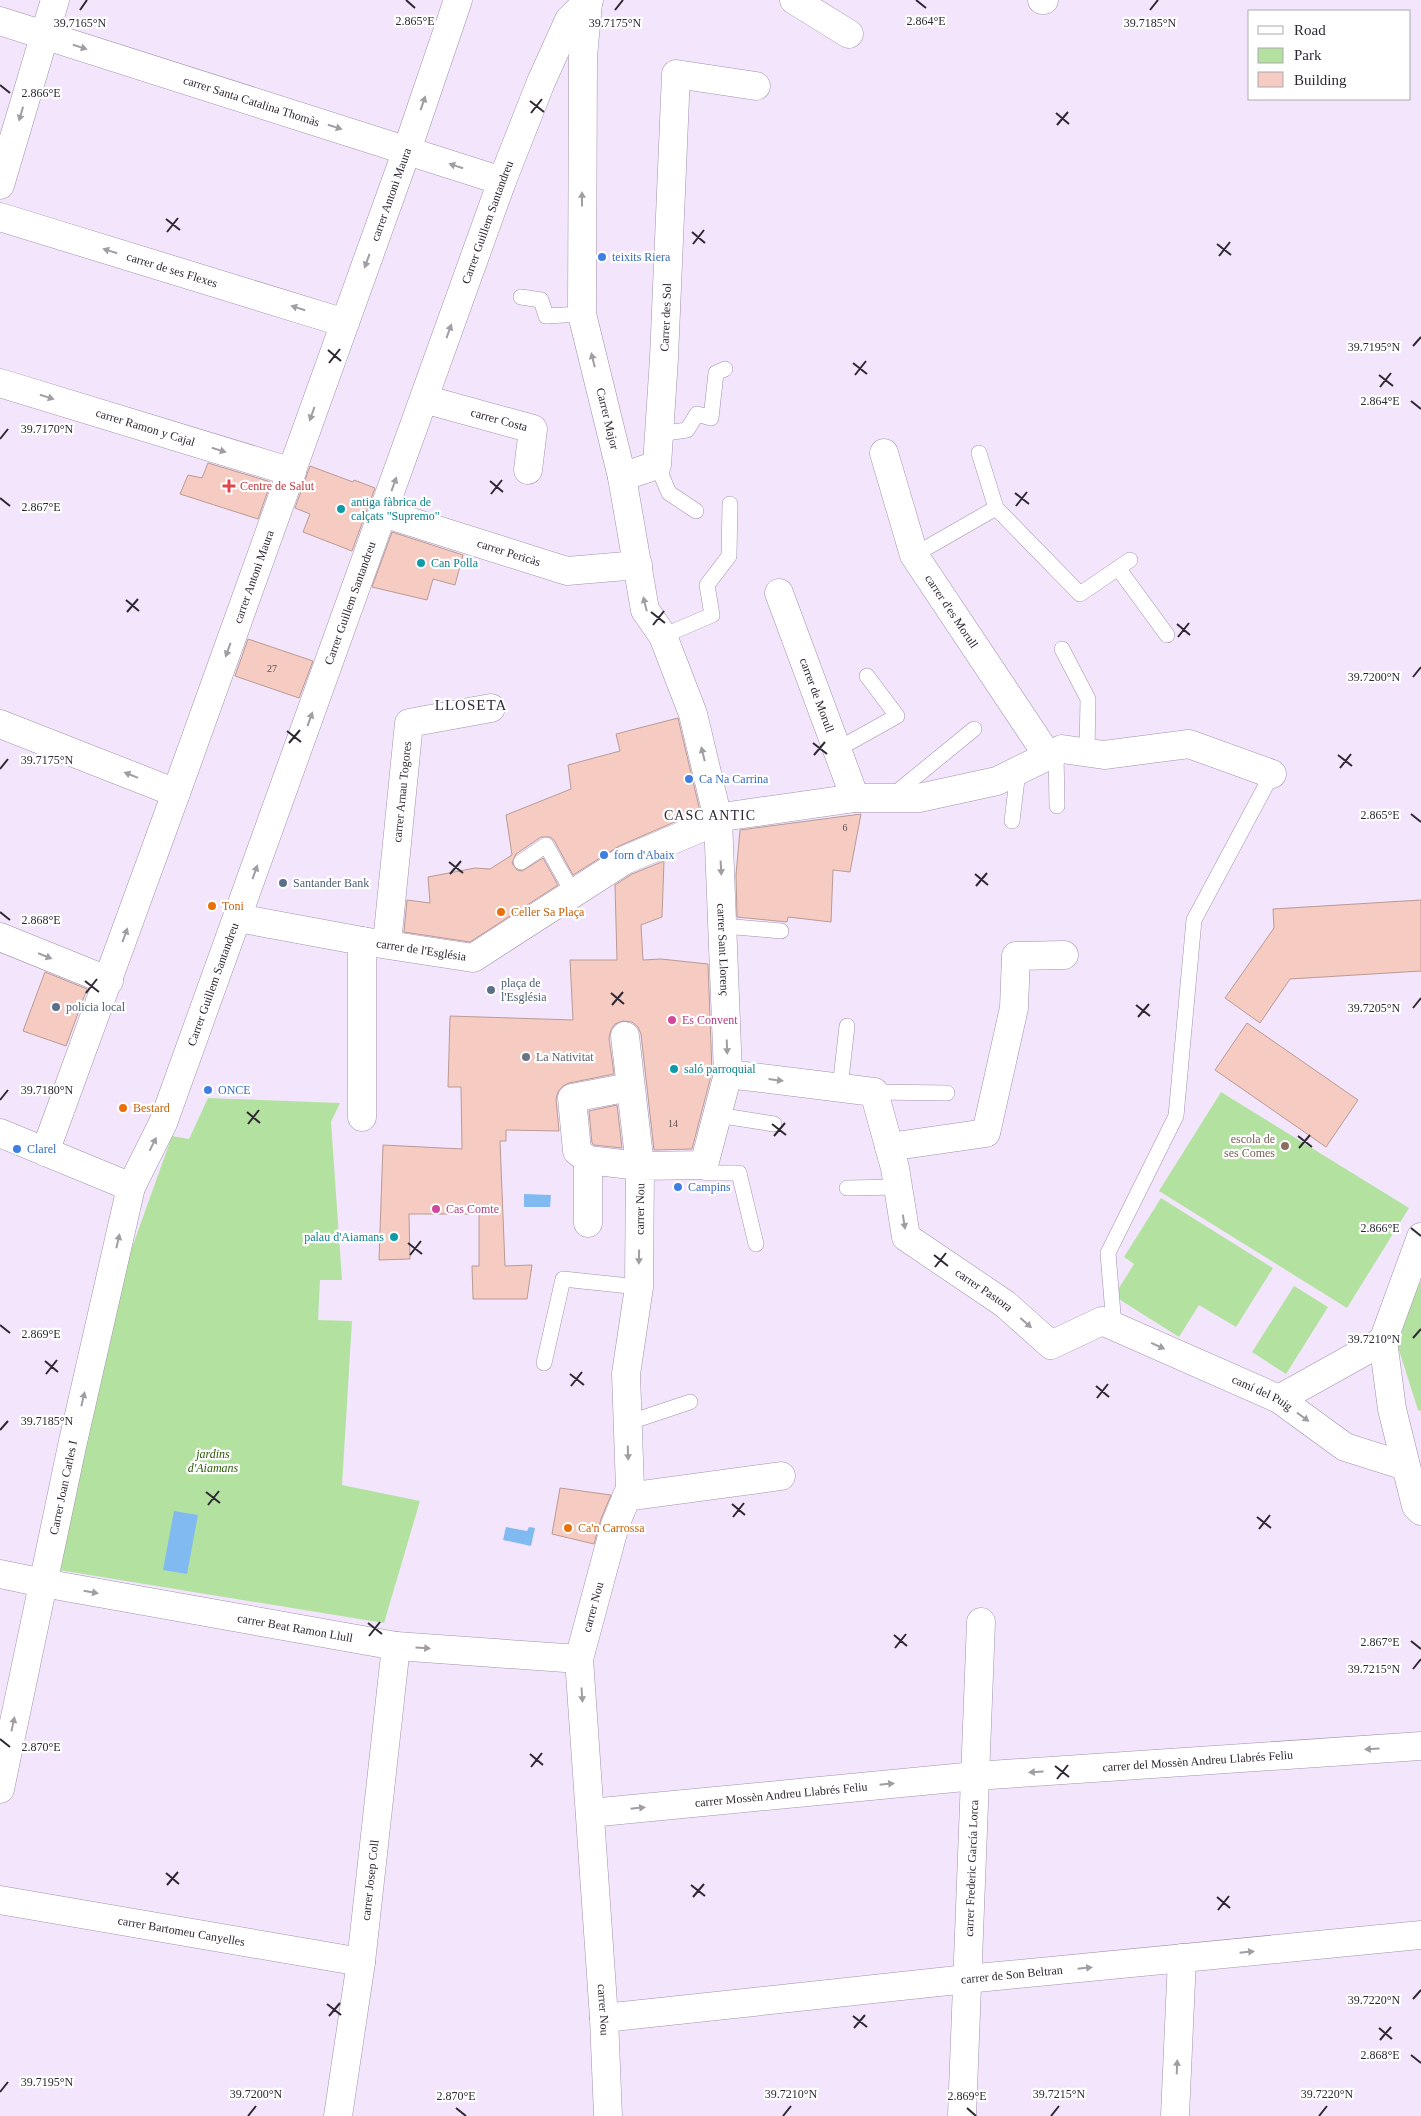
<svg xmlns="http://www.w3.org/2000/svg" width="1421" height="2116" viewBox="0 0 1421 2116" font-family="'Times New Roman',serif">
  <rect width="100%" height="100%" fill="#f3e6fc"/>
  <g fill="#b3e2a0">
    <polygon points="1221,1092 1409,1208 1347,1308 1159,1191"/>
    <polygon points="208,1098 340,1103 331,1122 342,1280 320,1280 318,1320 352,1321 342,1485 420,1501 384,1623 59,1570 110,1309 172,1136 189,1139"/>
    <polygon points="1161,1198 1273,1268 1236,1327 1199,1305 1179,1337 1114,1296 1134,1264 1124,1257"/>
    <polygon points="1421,1281 1421,1411 1418,1410 1398,1347 1408,1307"/>
    <polygon points="1294,1286 1328,1307 1286,1374 1252,1352"/>
  </g>
  <g fill="#81baf1">
    <polygon points="524,1194 551,1195 550,1207 524,1207"/>
    <polygon points="174,1511 198,1515 187,1574 163,1570"/>
    <polygon points="506,1527 527,1531 529,1527 535,1528 531,1546 503,1540"/>
  </g>
  <g fill="#f5cbc2" stroke="#ba9a94">
    <polygon points="208,463 271,482 258,519 180,494 188,475 202,478"/>
    <polygon points="310,466 353,482 354,480 375,488 352,551 303,532 310,514 295,508"/>
    <polygon points="392,532 463,555 455,585 433,579 427,600 372,587"/>
    <polygon points="248,639 313,661 299,698 235,676"/>
    <polygon points="678,718 700,811 619,846 573,875 554,840 550,837 541,837 516,854 512,863 517,870 522,871 543,858 558,885 470,942 404,932 407,900 430,903 428,877 475,868 490,869 512,855 506,815 571,789 568,765 620,751 616,734"/>
    <polygon points="861,814 850,872 833,870 831,922 788,917 787,922 737,917 736,875 740,830"/>
    <polygon points="664,861 662,917 641,925 643,960 661,959 708,964 712,1072 692,1149 654,1150 641,1034 638,1027 632,1022 623,1021 615,1024 611,1030 609,1038 614,1074 569,1083 563,1086 558,1092 556,1099 559,1131 506,1130 506,1141 500,1141 505,1266 532,1265 527,1299 473,1299 472,1266 479,1266 479,1214 409,1214 410,1259 379,1260 383,1145 462,1149 461,1087 448,1087 450,1016 573,1020 570,960 617,960 615,885 632,874"/>
    <polygon points="1421,900 1421,971 1290,979 1260,1023 1225,998 1274,928 1273,909"/>
    <polygon points="45,972 87,989 66,1046 23,1031"/>
    <polygon points="1247,1023 1358,1100 1326,1147 1215,1070"/>
    <polygon points="617,1105 622,1148 594,1145 592,1143 589,1111"/>
    <polygon points="560,1488 611,1495 601,1519 594,1544 552,1534"/>
  </g>
  <g fill="none" stroke-linecap="round" stroke-linejoin="round">
    <defs>
      <g id="lane">
        <polyline points="521,297 541,300 546,316 582,314"/>
        <polyline points="659,434 687,430 697,414 711,418 716,373 725,369"/>
        <polyline points="979,453 996,508"/>
        <polyline points="657,465 669,493 696,511"/>
        <polyline points="914,555 996,508 1080,594 1130,560"/>
        <polyline points="1118,568 1167,635"/>
        <polyline points="663,636 712,615 707,585 729,556 730,504"/>
        <polyline points="1062,649 1088,699 1087,753"/>
        <polyline points="838,749 897,716 867,676"/>
        <polyline points="1056,752 1057,806"/>
        <polyline points="892,796 974,729"/>
        <polyline points="1012,821 1018,771"/>
        <polyline points="521,862 546,845 573,893"/>
        <polyline points="724,926 781,931"/>
        <polyline points="840,1088 847,1026"/>
        <polyline points="874,1092 947,1093"/>
        <polyline points="717,1115 774,1124"/>
        <polyline points="704,1165 707,1173 739,1173 756,1244"/>
        <polyline points="847,1188 898,1187"/>
        <polyline points="1114,1326 1108,1253 1176,1116 1194,920 1272,774"/>
        <polyline points="544,1363 563,1279 639,1287"/>
        <polyline points="627,1423 690,1402"/>
      </g>
      <g id="street">
        <polyline points="794,0 849,34"/>
        <polyline points="1042,0 1044,0"/>
        <path id="s1" d="M588,3L583,57L582,314L622,477L645,610L663,636L693,714L718,819L728,1074L704,1165L640,1166L639,1287L626,1374L630,1489L615,1525L579,1659L604,2018L608,2116"/>
        <path id="s2" d="M0,21L502,181"/>
        <polyline points="0,185 55,0"/>
        <path id="s3" d="M0,217L345,323"/>
        <path id="s4" d="M0,383L292,472"/>
        <path id="s5" d="M424,399L533,429L528,470"/>
        <path id="s6" d="M884,453L914,555L1048,756"/>
        <path id="s7" d="M622,477L657,465L664,358L676,74L756,86"/>
        <path id="s8" d="M383,513L567,571L638,565"/>
        <path id="s9" d="M779,593L855,798"/>
        <polyline points="0,724 176,793"/>
        <path id="s10" d="M238,918L362,941L473,958L625,860L729,816L855,798H919L997,781L1062,749L1104,755L1189,744L1272,774"/>
        <polyline points="0,937 109,981"/>
        <polyline points="362,941 362,1117"/>
        <path id="s11" d="M387,943L409,723L491,708"/>
        <polyline points="625,1036 640,1166 588,1160 577,1151 572,1098 630,1087"/>
        <path id="s12" d="M728,1074L874,1092L895,1168L906,1237L1005,1304L1051,1345L1102,1321L1279,1399L1345,1447L1405,1466"/>
        <polyline points="0,1133 131,1187"/>
        <polyline points="889,1147 986,1133 1014,1008 1016,956 1064,955"/>
        <path id="s13" d="M45,1152L176,793L407,150L458,0"/>
        <polyline points="588,1160 588,1223"/>
        <polyline points="1421,1237 1383,1341 1392,1409 1416,1506 1421,1511"/>
        <polyline points="1279,1399 1383,1341"/>
        <polyline points="626,1497 781,1476"/>
        <path id="s14" d="M0,1574L43,1583L396,1646L579,1659"/>
        <path id="s15" d="M590,1813L975,1776L1421,1746"/>
        <path id="s16" d="M0,1900L361,1962"/>
        <path id="s17" d="M604,2018L967,1979L1421,1935"/>
        <path id="s18" d="M338,2116L361,1962L396,1646"/>
        <path id="s19" d="M962,2116L981,1622"/>
        <polyline points="1175,2116 1182,1958"/>
      </g>
      <g id="secondary">
        <path id="s20" d="M0,1789L72,1446L131,1187L163,1123L502,181L541,82L569,20L589,0"/>
      </g>
    </defs>
    <use href="#lane" stroke="#a092aa" stroke-width="16"/>
    <use href="#street" stroke="#a092aa" stroke-width="29"/>
    <use href="#secondary" stroke="#a092aa" stroke-width="29"/>
    <use href="#lane" stroke="#fff" stroke-width="15"/>
    <use href="#street" stroke="#fff" stroke-width="28"/>
    <use href="#secondary" stroke="#fff" stroke-width="28"/>
  </g>
  <defs><path id="oneway-solid" d="M-6-.8H1V-3.2L6.5 0L1 3.2V.8H-6Z" transform="scale(1.25)"/></defs>
  <g fill="#a19ea3">
    <use href="#oneway-solid" transform="translate(80 47) rotate(17)"/>
    <use href="#oneway-solid" transform="translate(423 103) rotate(-71)"/>
    <use href="#oneway-solid" transform="translate(21 114) rotate(106)"/>
    <use href="#oneway-solid" transform="translate(335 127) rotate(17)"/>
    <use href="#oneway-solid" transform="translate(456 166) rotate(-162)"/>
    <use href="#oneway-solid" transform="translate(582 199) rotate(-90)"/>
    <use href="#oneway-solid" transform="translate(110 251) rotate(-163)"/>
    <use href="#oneway-solid" transform="translate(367 261) rotate(110)"/>
    <use href="#oneway-solid" transform="translate(298 308) rotate(-163)"/>
    <use href="#oneway-solid" transform="translate(449 331) rotate(-70)"/>
    <use href="#oneway-solid" transform="translate(593 360) rotate(-104)"/>
    <use href="#oneway-solid" transform="translate(47 397) rotate(17)"/>
    <use href="#oneway-solid" transform="translate(312 414) rotate(110)"/>
    <use href="#oneway-solid" transform="translate(219 450) rotate(17)"/>
    <use href="#oneway-solid" transform="translate(394 484) rotate(-70)"/>
    <use href="#oneway-solid" transform="translate(645 604) rotate(-104)"/>
    <use href="#oneway-solid" transform="translate(228 650) rotate(110)"/>
    <use href="#oneway-solid" transform="translate(310 719) rotate(-70)"/>
    <use href="#oneway-solid" transform="translate(703 754) rotate(-104)"/>
    <use href="#oneway-solid" transform="translate(131 775) rotate(-158)"/>
    <use href="#oneway-solid" transform="translate(721 868) rotate(87)"/>
    <use href="#oneway-solid" transform="translate(255 872) rotate(-70)"/>
    <use href="#oneway-solid" transform="translate(125 935) rotate(-70)"/>
    <use href="#oneway-solid" transform="translate(45 956) rotate(22)"/>
    <use href="#oneway-solid" transform="translate(727 1047) rotate(88)"/>
    <use href="#oneway-solid" transform="translate(776 1080) rotate(7)"/>
    <use href="#oneway-solid" transform="translate(153 1144) rotate(-63)"/>
    <use href="#oneway-solid" transform="translate(904 1222) rotate(81)"/>
    <use href="#oneway-solid" transform="translate(118 1241) rotate(-77)"/>
    <use href="#oneway-solid" transform="translate(639 1257) rotate(91)"/>
    <use href="#oneway-solid" transform="translate(1026 1323) rotate(41)"/>
    <use href="#oneway-solid" transform="translate(1158 1346) rotate(24)"/>
    <use href="#oneway-solid" transform="translate(83 1399) rotate(-77)"/>
    <use href="#oneway-solid" transform="translate(1303 1417) rotate(36)"/>
    <use href="#oneway-solid" transform="translate(628 1453) rotate(88)"/>
    <use href="#oneway-solid" transform="translate(91 1592) rotate(10)"/>
    <use href="#oneway-solid" transform="translate(423 1648) rotate(4)"/>
    <use href="#oneway-solid" transform="translate(582 1695) rotate(86)"/>
    <use href="#oneway-solid" transform="translate(13 1724) rotate(-78)"/>
    <use href="#oneway-solid" transform="translate(1372 1749) rotate(176)"/>
    <use href="#oneway-solid" transform="translate(1036 1772) rotate(176)"/>
    <use href="#oneway-solid" transform="translate(887 1784) rotate(-6)"/>
    <use href="#oneway-solid" transform="translate(638 1808) rotate(-6)"/>
    <use href="#oneway-solid" transform="translate(1247 1952) rotate(-6)"/>
    <use href="#oneway-solid" transform="translate(1085 1968) rotate(-6)"/>
    <use href="#oneway-solid" transform="translate(1177 2067) rotate(-88)"/>
  </g>
  <path fill="none" stroke="#2e2832" stroke-width="2" d="M406,0L415,8M916,0L926,8M80,10L87,0M615,10L623,0M1150,10L1158,0M0,85L10,93M530,101L544,112M531,113L542,99M1056,113L1069,124M1057,125L1068,112M166,219L180,230M167,232L178,218M692,232L705,243M693,244L704,230M1217,244L1231,255M1219,256L1230,242M1413,346L1421,337M328,350L341,361M329,363L340,349M853,363L867,374M855,375L866,361M1379,375L1393,386M1380,387L1391,373M1411,401L1421,409M0,439L8,429M490,481L503,492M1015,493L1029,504M491,494L502,480M0,498L10,506M1016,506L1027,492M126,600L139,611M127,612L138,599M651,612L665,623M1177,624L1190,635M653,625L664,611M1178,637L1189,623M1413,677L1421,667M287,731L301,742M289,743L300,730M813,743L827,754M814,755L825,742M1338,755L1352,766M1340,768L1351,754M0,769L8,759M1411,814L1421,822M449,862L463,873M450,874L461,861M975,874L988,885M976,886L987,873M0,912L10,920M85,981L99,992M86,993L97,979M611,993L624,1004M612,1005L623,992M1136,1005L1150,1016M1413,1008L1421,998M1138,1017L1149,1004M0,1100L8,1090M247,1112L260,1123M248,1124L259,1110M772,1124L786,1135M774,1136L785,1123M1298,1136L1312,1147M1299,1148L1310,1135M1411,1228L1421,1236M408,1243L422,1254M410,1255L421,1241M934,1255L948,1266M935,1267L946,1253M0,1325L10,1333M1413,1338L1421,1329M45,1361L58,1372M46,1374L57,1360M570,1374L584,1385M571,1386L582,1372M1096,1386L1109,1397M1097,1398L1108,1384M0,1430L8,1421M206,1492L220,1503M732,1504L745,1515M208,1505L219,1491M733,1517L744,1503M1257,1517L1271,1528M1259,1529L1270,1515M368,1623L382,1634M894,1635L907,1646M369,1636L380,1622M1411,1641L1421,1649M895,1648L906,1634M1413,1669L1421,1659M0,1739L10,1747M530,1754L543,1765M1055,1766L1069,1777M531,1767L542,1753M1057,1779L1068,1765M166,1873L179,1884M167,1885L178,1872M691,1885L705,1896M693,1897L704,1884M1217,1897L1230,1908M1218,1910L1229,1896M1413,1999L1421,1990M327,2004L341,2015M329,2016L340,2003M853,2016L867,2027M854,2028L865,2015M1379,2028L1392,2039M1380,2040L1391,2027M1411,2055L1421,2063M0,2092L8,2082M456,2108L466,2116M967,2108L976,2116M248,2116L256,2106M783,2116L791,2106M1051,2116L1059,2106M1319,2116L1327,2106"/>
  <g fill="#3f7fe0" stroke="#fff" stroke-width="2">
    <circle cx="602" cy="257" r="5"/>
    <circle cx="689" cy="779" r="5"/>
    <circle cx="604" cy="855" r="5"/>
    <circle cx="208" cy="1090" r="5"/>
    <circle cx="17" cy="1149" r="5"/>
    <circle cx="678" cy="1187" r="5"/>
  </g>
  <path fill="#e0444e" stroke="#fff" stroke-width="2" d="M226.5 478.5h5v5h5v5h-5v5h-5v-5h-5v-5h5z"/>
  <g fill="#0f9aa8" stroke="#fff" stroke-width="2">
    <circle cx="341" cy="509" r="5"/>
    <circle cx="421" cy="563" r="5"/>
    <circle cx="674" cy="1069" r="5"/>
    <circle cx="394" cy="1237" r="5"/>
  </g>
  <g fill="#5c6f8a" stroke="#fff" stroke-width="2">
    <circle cx="283" cy="883" r="5"/>
    <circle cx="491" cy="990" r="5"/>
    <circle cx="56" cy="1007" r="5"/>
  </g>
  <g fill="#e8710a" stroke="#fff" stroke-width="2">
    <circle cx="212" cy="906" r="5"/>
    <circle cx="501" cy="912" r="5"/>
    <circle cx="123" cy="1108" r="5"/>
    <circle cx="568" cy="1528" r="5"/>
  </g>
  <g fill="#d1479c" stroke="#fff" stroke-width="2">
    <circle cx="672" cy="1020" r="5"/>
    <circle cx="436" cy="1209" r="5"/>
  </g>
  <circle fill="#6b7280" stroke="#fff" stroke-width="2" cx="526" cy="1057" r="5"/>
  <circle fill="#8d6e63" stroke="#fff" stroke-width="2" cx="1285" cy="1146" r="5"/>
  <g text-anchor="middle" stroke-width="4.5" stroke-linejoin="round" paint-order="stroke">
    <g font-size="10" fill="#605156">
      <text x="272" y="672">27</text>
      <text x="845" y="831">6</text>
      <text x="673" y="1127">14</text>
    </g>
    <g font-size="12" fill="#2e2832" stroke="#fff">
      <text dy="4" stroke="none"><textPath href="#s2" startOffset="264">carrer Santa Catalina Thomàs</textPath></text>
      <text dy="4" stroke="none"><textPath href="#s13" startOffset="1018">carrer Antoni Maura</textPath></text>
      <text dy="4" stroke="none"><textPath href="#s20" startOffset="1645">Carrer Guillem Santandreu</textPath></text>
      <text dy="4" stroke="none"><textPath href="#s3" startOffset="180">carrer de ses Flexes</textPath></text>
      <text dy="4" stroke="none"><textPath href="#s7" startOffset="185">Carrer des Sol</textPath></text>
      <text dy="4" stroke="none"><textPath href="#s1" startOffset="419">Carrer Major</textPath></text>
      <text dy="4" stroke="none"><textPath href="#s5" startOffset="78">carrer Costa</textPath></text>
      <text dy="4" stroke="none"><textPath href="#s4" startOffset="152">carrer Ramon y Cajal</textPath></text>
      <text dy="4" stroke="none"><textPath href="#s8" startOffset="132">carrer Pericàs</textPath></text>
      <text dy="4" stroke="none"><textPath href="#s13" startOffset="612">carrer Antoni Maura</textPath></text>
      <text dy="4" stroke="none"><textPath href="#s20" startOffset="1240">Carrer Guillem Santandreu</textPath></text>
      <text dy="4" stroke="none"><textPath href="#s6" startOffset="174">carrer d'es Morull</textPath></text>
      <text dy="4" stroke="none"><textPath href="#s9" startOffset="109">carrer de Morull</textPath></text>
      <text dy="4" stroke="none"><textPath href="#s11" startOffset="152">carrer Arnau Togores</textPath></text>
      <text dy="4" stroke="none"><textPath href="#s1" startOffset="968">carrer Sant Llorenç</textPath></text>
      <text dy="4" stroke="none"><textPath href="#s10" startOffset="186">carrer de l'Església</textPath></text>
      <text dy="4" stroke="none"><textPath href="#s20" startOffset="835">Carrer Guillem Santandreu</textPath></text>
      <text transform="translate(640 1209) rotate(-89)" y="4">carrer Nou</text>
      <text dy="4" stroke="none"><textPath href="#s12" startOffset="390">carrer Pastora</textPath></text>
      <text dy="4" stroke="none"><textPath href="#s12" startOffset="709">camí del Puig</textPath></text>
      <text dy="4" stroke="none"><textPath href="#s20" startOffset="308">Carrer Joan Carles I</textPath></text>
      <text transform="translate(593 1607) rotate(-75)" y="4">carrer Nou</text>
      <text dy="4" stroke="none"><textPath href="#s14" startOffset="300">carrer Beat Ramon Llull</textPath></text>
      <text dy="4" stroke="none"><textPath href="#s15" startOffset="610">carrer del Mossèn Andreu Llabrés Feliu</textPath></text>
      <text dy="4" stroke="none"><textPath href="#s15" startOffset="192">carrer Mossèn Andreu Llabrés Feliu</textPath></text>
      <text dy="4" stroke="none"><textPath href="#s19" startOffset="248">carrer Frederic García Lorca</textPath></text>
      <text dy="4" stroke="none"><textPath href="#s18" startOffset="238">carrer Josep Coll</textPath></text>
      <text dy="4" stroke="none"><textPath href="#s16" startOffset="184">carrer Bartomeu Canyelles</textPath></text>
      <text dy="4" stroke="none"><textPath href="#s17" startOffset="410">carrer de Son Beltran</textPath></text>
      <text dy="4" stroke="none"><textPath href="#s1" startOffset="2104">carrer Nou</textPath></text>
    </g>
    <g font-size="12" fill="#366cbe" stroke="#fff" text-anchor="start">
      <text x="612" y="261">teixits Riera</text>
      <text x="699" y="783">Ca Na Carrina</text>
      <text x="614" y="859">forn d'Abaix</text>
      <text x="218" y="1094">ONCE</text>
      <text x="27" y="1153">Clarel</text>
      <text x="688" y="1191">Campins</text>
    </g>
    <g font-size="12" fill="#be3a42" stroke="#fff" text-anchor="start">
      <text x="240" y="490">Centre de Salut</text>
    </g>
    <g font-size="12" fill="#0d838f" stroke="#fff" text-anchor="start">
      <text x="351" y="506">antiga fàbrica de<tspan x="351" dy="14">calçats "Supremo"</tspan></text>
      <text x="431" y="567">Can Polla</text>
      <text x="684" y="1073">saló parroquial</text>
      <text x="384" y="1241" text-anchor="end">palau d'Aiamans</text>
    </g>
    <g font-size="12" fill="#4e5e75" stroke="#fff" text-anchor="start">
      <text x="293" y="887">Santander Bank</text>
      <text x="501" y="987">plaça de<tspan x="501" dy="14">l'Església</tspan></text>
      <text x="66" y="1011">policia local</text>
    </g>
    <g font-size="12" fill="#c56008" stroke="#fff" text-anchor="start">
      <text x="222" y="910">Toni</text>
      <text x="511" y="916">Celler Sa Plaça</text>
      <text x="133" y="1112">Bestard</text>
      <text x="578" y="1532">Ca'n Carrossa</text>
    </g>
    <g font-size="12" fill="#b23c85" stroke="#fff" text-anchor="start">
      <text x="682" y="1024">Es Convent</text>
      <text x="446" y="1213">Cas Comte</text>
    </g>
    <g font-size="12" fill="#5b616d" stroke="#fff" text-anchor="start">
      <text x="536" y="1061">La Nativitat</text>
    </g>
    <g font-size="12" fill="#785e54" stroke="#fff" text-anchor="end">
      <text x="1275" y="1143">escola de<tspan x="1275" dy="14">ses Comes</tspan></text>
    </g>
    <g font-size="12" font-style="italic" fill="#275a04" stroke="#fff">
      <text x="213" y="1458">jardins<tspan x="213" dy="14">d'Aiamans</tspan></text>
    </g>
    <g font-size="14" letter-spacing="1" fill="#32273a" stroke="#fff">
      <text x="710" y="820">CASC ANTIC</text>
    </g>
    <g font-size="15" letter-spacing="1" fill="#32273a" stroke="#fff">
      <text x="471" y="710">LLOSETA</text>
    </g>
  </g>
  <g font-size="12" text-anchor="middle" fill="#2e2832" stroke="#fff" stroke-width="4.5" stroke-linejoin="round" paint-order="stroke">
    <text x="415" y="25">2.865°E</text>
    <text x="926" y="25">2.864°E</text>
    <text x="80" y="27">39.7165°N</text>
    <text x="615" y="27">39.7175°N</text>
    <text x="1150" y="27">39.7185°N</text>
    <text x="41" y="97">2.866°E</text>
    <text x="1374" y="351">39.7195°N</text>
    <text x="1380" y="405">2.864°E</text>
    <text x="47" y="433">39.7170°N</text>
    <text x="41" y="511">2.867°E</text>
    <text x="1374" y="681">39.7200°N</text>
    <text x="47" y="764">39.7175°N</text>
    <text x="1380" y="819">2.865°E</text>
    <text x="41" y="924">2.868°E</text>
    <text x="1374" y="1012">39.7205°N</text>
    <text x="47" y="1094">39.7180°N</text>
    <text x="1380" y="1232">2.866°E</text>
    <text x="41" y="1338">2.869°E</text>
    <text x="1374" y="1343">39.7210°N</text>
    <text x="47" y="1425">39.7185°N</text>
    <text x="1380" y="1646">2.867°E</text>
    <text x="1374" y="1673">39.7215°N</text>
    <text x="41" y="1751">2.870°E</text>
    <text x="1374" y="2004">39.7220°N</text>
    <text x="1380" y="2059">2.868°E</text>
    <text x="47" y="2086">39.7195°N</text>
    <text x="256" y="2098">39.7200°N</text>
    <text x="791" y="2098">39.7210°N</text>
    <text x="1059" y="2098">39.7215°N</text>
    <text x="1327" y="2098">39.7220°N</text>
    <text x="456" y="2100">2.870°E</text>
    <text x="967" y="2100">2.869°E</text>
  </g>
  <rect x="1248" y="10" width="162" height="90" fill="#ffffff" stroke="#aba9ad"/>
  <rect x="1258" y="26" width="25" height="8" fill="#ffffff" stroke="#aba9ad"/>
  <text x="1294" y="35" font-size="15" fill="#2e2832">Road</text>
  <rect x="1258" y="48" width="25" height="15" fill="#b3e2a0" stroke="#aba9ad"/>
  <text x="1294" y="60" font-size="15" fill="#2e2832">Park</text>
  <rect x="1258" y="72" width="25" height="15" fill="#f5cbc2" stroke="#aba9ad"/>
  <text x="1294" y="85" font-size="15" fill="#2e2832">Building</text>
</svg>
